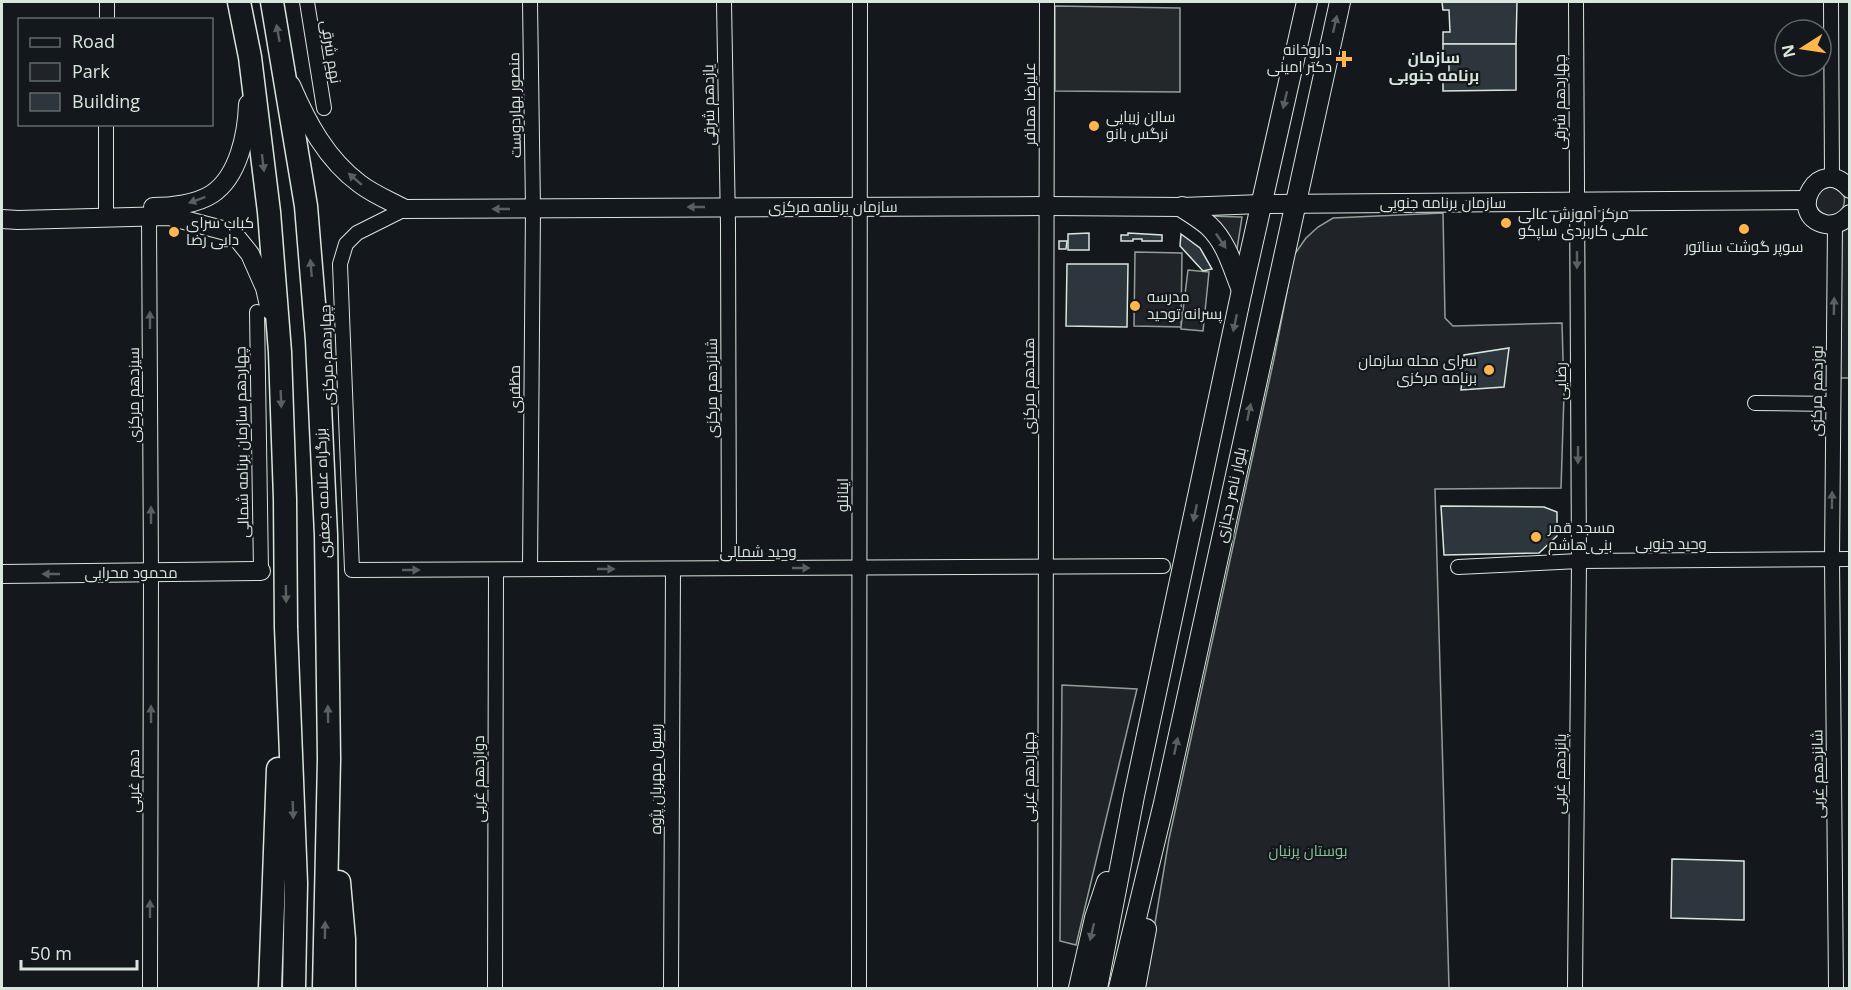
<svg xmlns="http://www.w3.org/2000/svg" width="1851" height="990" viewBox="0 0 1851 990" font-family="'Open Sans',Cairo,sans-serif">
  <rect width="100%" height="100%" fill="#14181c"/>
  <g fill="#202428" stroke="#939e99" stroke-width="1.5">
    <path d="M1833,186L1844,195C1848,217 1824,224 1815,204L1819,190Z"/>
    <polygon points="1443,213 1445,318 1453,326 1562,323 1564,395 1561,488 1435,489 1449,988 1141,988 1152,941 1169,839 1274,359 1294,255 1306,238 1318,227 1333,218"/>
    <polygon points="1207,216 1242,217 1237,249"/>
    <polygon points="1849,223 1849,378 1840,378 1841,230"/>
    <polygon points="1135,252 1182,253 1181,327 1188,270 1209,272 1203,331 1181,329 1181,327 1134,326"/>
    <polygon points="1062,685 1137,689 1076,945 1060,941"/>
  </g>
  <polygon fill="#24282b" stroke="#939e99" stroke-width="1.5" points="1055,6 1180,8 1180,92 1055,91"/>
  <g fill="#2c363c" stroke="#d8e6dc" stroke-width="1.5">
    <polygon points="1442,2 1517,2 1516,44 1443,44 1443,32 1450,32 1449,10 1443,10"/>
    <polygon points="1443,44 1516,44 1516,90 1443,91 1443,77 1449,78 1449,57 1443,57"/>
    <polygon points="1089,233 1089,250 1068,250 1068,234"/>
    <polygon points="1128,233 1162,235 1162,241 1142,241 1142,239 1133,239 1133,241 1121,241 1121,235 1128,235"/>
    <polygon points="1181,234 1200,248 1212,269 1203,271 1180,246"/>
    <polygon points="1059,241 1067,241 1066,249 1059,249"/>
    <polygon points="1067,264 1128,264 1127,327 1066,326"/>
    <polygon points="1509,348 1504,387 1461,390 1464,355"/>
    <polygon points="1441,506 1544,507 1557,512 1557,536 1539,553 1444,555"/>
    <polygon points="1672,859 1744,861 1744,920 1671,918"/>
  </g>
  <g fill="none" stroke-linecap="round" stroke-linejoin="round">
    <defs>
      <g id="minor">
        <polyline points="307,2 324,108"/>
        <polyline points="530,2 533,209 530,569"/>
        <polyline points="724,2 728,225 729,568"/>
        <polyline points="1831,2 1832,178"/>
        <polyline points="107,20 107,2"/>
        <polyline points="106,209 106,124"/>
        <polyline points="405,209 357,233 346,244 340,264 352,570 1163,566"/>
        <polyline points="149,216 151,574 150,988"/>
        <polyline points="1835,224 1832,559 1836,988"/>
        <polyline points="257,312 261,571"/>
        <polyline points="1755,403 1833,404"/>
        <polyline points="1458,567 1579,561 1850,559"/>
        <polyline points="495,988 496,570"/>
        <polyline points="671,988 673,569"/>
        <polyline points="859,988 860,2"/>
        <polyline points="1045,988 1047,2"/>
        <polyline points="1575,988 1579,561 1576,2"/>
      </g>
      <g id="tertiary">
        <path d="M291,85C307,122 326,159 360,184C373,194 390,201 405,209L1046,206L1182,207L1261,204L1807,200"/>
        <path d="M1850,189C1819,153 1785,215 1825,224C1835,226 1843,222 1850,214"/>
        <path d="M153,207C171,207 197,204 212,194C239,176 247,133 248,104"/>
        <polyline points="2,219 18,220 169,216 226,231 238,239 250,254 265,288 270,310"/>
        <polyline points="2,574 261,571"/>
      </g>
      <g id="secondary">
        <path d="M1182,207C1191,213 1201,219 1209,226C1227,243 1233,268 1242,290"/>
        <polyline points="1079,988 1095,918 1107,882"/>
        <polyline points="1097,988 1134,796 1242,290 1307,2"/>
        <polyline points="1119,988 1164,803 1340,2"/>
        <polyline points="1135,988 1146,929"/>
      </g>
      <g id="trunk">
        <polyline points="239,2 250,57 269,212 280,352 285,499 286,627 296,883 294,988"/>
        <polyline points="272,2 306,206 317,340 326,535 329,759 324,988"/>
        <polyline points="339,882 344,939 344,988"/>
        <polyline points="270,988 278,769"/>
      </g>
    </defs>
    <use href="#minor" stroke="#d8e6dc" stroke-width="16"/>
    <use href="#tertiary" stroke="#d8e6dc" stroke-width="20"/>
    <use href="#secondary" stroke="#d8e6dc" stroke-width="22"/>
    <use href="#trunk" stroke="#d8e6dc" stroke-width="25"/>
    <use href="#minor" stroke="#14181c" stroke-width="14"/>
    <use href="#tertiary" stroke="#14181c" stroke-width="18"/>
    <use href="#secondary" stroke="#14181c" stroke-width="20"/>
    <use href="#trunk" stroke="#14181c" stroke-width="22"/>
  </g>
  <defs><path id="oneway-solid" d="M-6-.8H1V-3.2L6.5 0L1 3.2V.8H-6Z" transform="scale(1.5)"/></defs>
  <g fill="#59605f">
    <use href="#oneway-solid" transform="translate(1335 24) rotate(-77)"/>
    <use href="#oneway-solid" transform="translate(278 33) rotate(-100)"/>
    <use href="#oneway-solid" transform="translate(1285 100) rotate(103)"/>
    <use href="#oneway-solid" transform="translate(263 163) rotate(83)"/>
    <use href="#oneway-solid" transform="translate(355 179) rotate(-139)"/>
    <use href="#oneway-solid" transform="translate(197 200) rotate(160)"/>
    <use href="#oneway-solid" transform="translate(696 207) rotate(180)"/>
    <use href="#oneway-solid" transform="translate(501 209) rotate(180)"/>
    <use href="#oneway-solid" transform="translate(1221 241) rotate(56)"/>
    <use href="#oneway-solid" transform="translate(1577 260) rotate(90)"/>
    <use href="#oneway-solid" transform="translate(311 268) rotate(-95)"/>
    <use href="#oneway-solid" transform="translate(1834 306) rotate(-89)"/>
    <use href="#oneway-solid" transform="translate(150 320) rotate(-90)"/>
    <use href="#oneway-solid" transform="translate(1235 323) rotate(102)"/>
    <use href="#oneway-solid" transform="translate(281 399) rotate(88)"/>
    <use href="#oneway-solid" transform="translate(1249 412) rotate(-78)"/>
    <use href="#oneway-solid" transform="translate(1578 455) rotate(90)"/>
    <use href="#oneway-solid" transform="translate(1832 500) rotate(-89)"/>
    <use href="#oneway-solid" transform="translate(1195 513) rotate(102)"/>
    <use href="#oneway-solid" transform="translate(151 515) rotate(-90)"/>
    <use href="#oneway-solid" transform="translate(801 568)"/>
    <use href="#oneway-solid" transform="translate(606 569)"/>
    <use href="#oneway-solid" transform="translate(411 570)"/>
    <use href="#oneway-solid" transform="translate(51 574) rotate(180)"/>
    <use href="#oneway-solid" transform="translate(286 594) rotate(89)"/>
    <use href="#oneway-solid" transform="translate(151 714) rotate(-90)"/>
    <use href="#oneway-solid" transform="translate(328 714) rotate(-91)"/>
    <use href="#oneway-solid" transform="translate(1176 746) rotate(-78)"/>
    <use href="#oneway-solid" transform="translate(293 810) rotate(88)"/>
    <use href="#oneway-solid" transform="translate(150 909) rotate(-90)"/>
    <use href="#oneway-solid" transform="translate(325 930) rotate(-89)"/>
    <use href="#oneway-solid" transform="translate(1092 932) rotate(103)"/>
  </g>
  <g fill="#ffb74d" stroke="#14181c" stroke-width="2">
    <path d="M1341 50h6v6h6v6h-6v6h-6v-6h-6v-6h6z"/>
    <circle cx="1094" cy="126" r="6"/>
    <circle cx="1506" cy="223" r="6"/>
    <circle cx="1744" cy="229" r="6"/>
    <circle cx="174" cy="232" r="6"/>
    <circle cx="1135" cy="306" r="6"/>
    <circle cx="1489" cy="370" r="6"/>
    <circle cx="1536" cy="537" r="6"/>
  </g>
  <g text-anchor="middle" stroke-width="4.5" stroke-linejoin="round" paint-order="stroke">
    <g font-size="15" fill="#d8e6dc" stroke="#14181c" text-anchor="start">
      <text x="1332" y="55" text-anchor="end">داروخانه<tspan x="1332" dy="17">دکتر امینی</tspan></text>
      <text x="1106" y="122">سالن زیبایی<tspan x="1106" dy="17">نرگس بانو</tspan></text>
      <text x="1518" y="219">مرکز آموزش عالی<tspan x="1518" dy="17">علمی کاربردی ساپکو</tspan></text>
      <text x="186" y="228">کباب سرای<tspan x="186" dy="17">دایی رضا</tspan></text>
      <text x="1744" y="252" text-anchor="middle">سوپر گوشت سناتور</text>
      <text x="1147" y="302">مدرسه<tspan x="1147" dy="17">پسرانه توحید</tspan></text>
      <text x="1477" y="366" text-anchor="end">سرای محله سازمان<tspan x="1477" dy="17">برنامه مرکزی</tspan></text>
      <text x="1548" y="533">مسجد قمر<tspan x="1548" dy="17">بنی هاشم</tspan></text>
    </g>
    <g font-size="15" fill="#d8e6dc" stroke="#14181c">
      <text transform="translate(331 52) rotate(81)" y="5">نهم شرقی</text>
      <text transform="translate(1560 102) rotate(-90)" y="5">چهاردهم شرقی</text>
      <text transform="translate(1030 104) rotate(-90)" y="5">علیرضا همافر</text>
      <text transform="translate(515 105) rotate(-91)" y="5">منصور بهاردوست</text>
      <text transform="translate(709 105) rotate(-91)" y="5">یازدهم شرقی</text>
      <text x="1443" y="208">سازمان برنامه جنوبی</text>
      <text x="833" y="212">سازمان برنامه مرکزی</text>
      <text transform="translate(327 355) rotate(-92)" y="5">چهاردهم مرکزی</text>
      <text transform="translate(1561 381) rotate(-90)" y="5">رضایی</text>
      <text transform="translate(1029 386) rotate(-90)" y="5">هفدهم مرکزی</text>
      <text transform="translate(712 388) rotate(-90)" y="5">شانزدهم مرکزی</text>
      <text transform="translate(515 389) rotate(-90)" y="5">مظفری</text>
      <text transform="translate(1817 391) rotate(-89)" y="5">نوزدهم مرکزی</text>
      <text transform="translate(134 395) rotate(-90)" y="5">سیزدهم مرکزی</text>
      <text transform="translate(242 442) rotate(-91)" y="5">چهاردهم سازمان برنامه شمالی</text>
      <text transform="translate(323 493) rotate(-92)" y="5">بزرگراه علامه جعفری</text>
      <text transform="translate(843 495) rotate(-90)" y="5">اینانلو</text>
      <text transform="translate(1231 495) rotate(-78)" y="5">بلوار ناصر حجازی</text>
      <text x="1671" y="549">وحید جنوبی</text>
      <text x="758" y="557">وحید شمالی</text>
      <text x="131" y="578">محمود محرابی</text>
      <text transform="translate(1560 774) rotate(-89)" y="5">پانزدهم غربی</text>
      <text transform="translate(1818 774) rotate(-91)" y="5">شانزدهم غربی</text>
      <text transform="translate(1029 777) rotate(-90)" y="5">چهاردهم غربی</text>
      <text transform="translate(479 779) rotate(-90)" y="5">دوازدهم غربی</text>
      <text transform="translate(656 779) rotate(-90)" y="5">رسول مهربان پژوه</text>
      <text transform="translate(134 781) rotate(-90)" y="5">دهم غربی</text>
    </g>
    <g font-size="15" fill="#8ac095" stroke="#14181c">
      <text x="1308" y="856">بوستان پرنیان</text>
    </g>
    <g font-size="16" font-weight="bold" fill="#d8e6dc" stroke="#14181c">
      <text x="1434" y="63">سازمان<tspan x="1434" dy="18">برنامه جنوبی</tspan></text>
    </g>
  </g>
  <rect width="1851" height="990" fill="none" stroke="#d8e6dc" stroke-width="6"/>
  <rect x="18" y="18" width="195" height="108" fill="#14181c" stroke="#626a69" stroke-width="1.5"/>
  <rect x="30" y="38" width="30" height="9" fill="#14181c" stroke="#626a69" stroke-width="1.5"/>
  <text x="72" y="48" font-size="18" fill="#d8e6dc">Road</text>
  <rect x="30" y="63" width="30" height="18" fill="#202428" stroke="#626a69" stroke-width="1.5"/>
  <text x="72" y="78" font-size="18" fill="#d8e6dc">Park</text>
  <rect x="30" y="93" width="30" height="18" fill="#2c363c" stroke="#626a69" stroke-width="1.5"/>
  <text x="72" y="108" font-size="18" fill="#d8e6dc">Building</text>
  <g transform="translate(1803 48) rotate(258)"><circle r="28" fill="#14181c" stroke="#626a69" stroke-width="1.5"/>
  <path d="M0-4.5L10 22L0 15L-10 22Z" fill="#ffb74d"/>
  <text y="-9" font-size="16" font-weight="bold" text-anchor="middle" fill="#d8e6dc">N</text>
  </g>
  <path d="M21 960v9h116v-9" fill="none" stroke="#d8e6dc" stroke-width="3"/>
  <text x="30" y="960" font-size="18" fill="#d8e6dc" stroke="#14181c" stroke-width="4.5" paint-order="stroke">50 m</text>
</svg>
